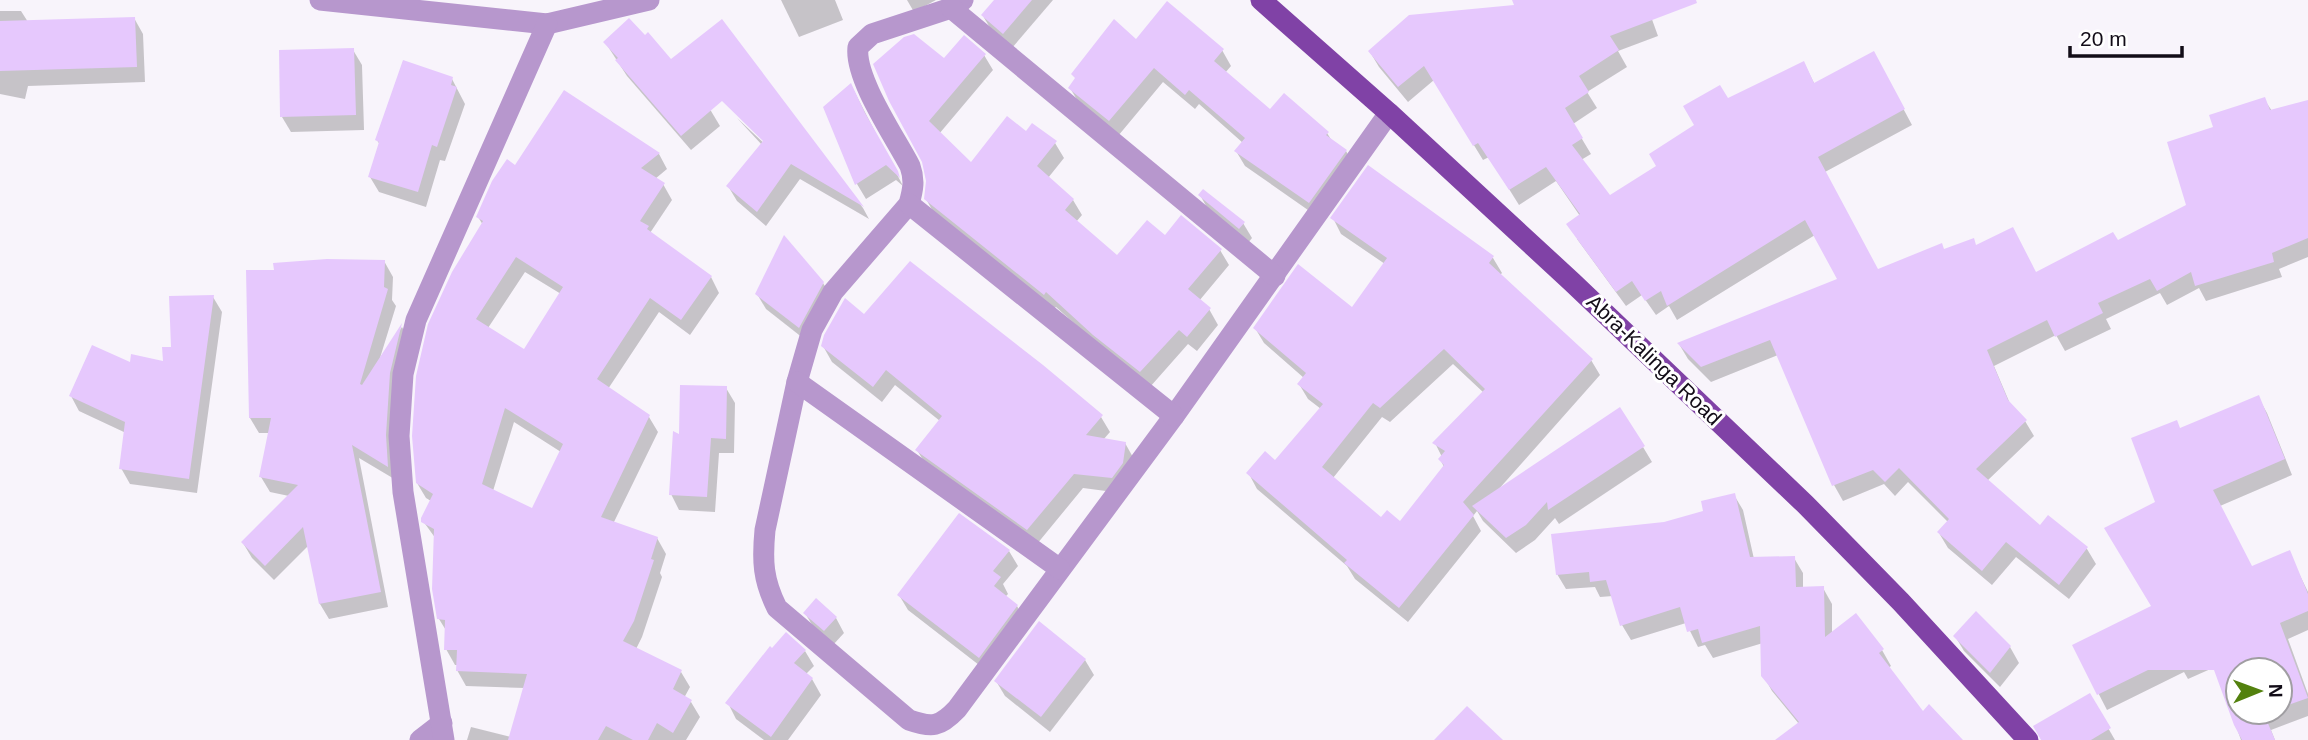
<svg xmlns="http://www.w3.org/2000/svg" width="2308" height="740" viewBox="0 0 2308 740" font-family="Helvetica,sans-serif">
  <rect width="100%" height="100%" fill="#f8f4fb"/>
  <g fill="#0003" fill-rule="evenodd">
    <polygon points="781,0 835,0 843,20 799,37"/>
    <polygon points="907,0 936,0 914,12"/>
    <polygon points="996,0 1053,0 1012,48 992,31 983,16"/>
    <polygon points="1514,0 1645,0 1658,36 1618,51 1627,67 1587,92 1597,108 1573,124 1591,154 1581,160 1610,197 1658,166 1697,126 1727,100 1804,63 1815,85 1882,69 1912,125 1825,172 1878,271 1945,251 1977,247 2036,273 2117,243 2188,206 2215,129 2264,99 2272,111 2308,102 2308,257 2279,269 2282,277 2206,301 2199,288 2167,305 2160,293 2106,319 2111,329 2065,351 2056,335 1994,366 2011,406 2025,421 2034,436 1987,481 2040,527 2048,517 2087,549 2096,564 2069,599 2016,557 1992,585 1948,548 1939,533 1948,522 1908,482 1895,496 1884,484 1843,501 1834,485 1778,355 1711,382 1688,359 1679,344 1839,280 1815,235 1677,320 1669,306 1656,315 1642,295 1626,306 1577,239 1580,216 1556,181 1519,205 1489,157 1483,160 1434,80 1408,102 1379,67 1370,52 1517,7"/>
    <polygon points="0,11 21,11 28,22 134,18 143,34 145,82 28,86 25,99 0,94"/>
    <polygon points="630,20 711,111 720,126 691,150 627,76 605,42"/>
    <polygon points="722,22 863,208 869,219 800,179 766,226 737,201 728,186 762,145 737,118 769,148"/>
    <polygon points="1136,42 1222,50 1231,66 1225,73 1270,112 1327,133 1332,141 1346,151 1354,166 1318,217 1245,166 1236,151 1243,143 1199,104 1195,109 1163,82 1118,136 1079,103 1070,88"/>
    <polygon points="353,50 362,65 364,130 291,132 282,117"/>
    <polygon points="984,55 993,70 939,134 971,164 1026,134 1055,143 1064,158 1048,178 1073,200 1082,215 1076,222 1117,258 1165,238 1220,250 1229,265 1199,301 1209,309 1218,325 1197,351 1188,344 1150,387 1104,350 1056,307 1053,309 935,215 926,199 928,180 924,161 890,100 944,61"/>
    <polygon points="452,79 465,104 445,161 440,160 426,207 379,192 370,177 380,145 377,140"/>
    <polygon points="851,85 903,186 896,180 866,199 857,184 826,107"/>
    <path d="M564,93L659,154L667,169L655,179L663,184L672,200L650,233L711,277L719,293L690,335L659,312L608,389L649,417L658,432L613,524L657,538L666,554L660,573L662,577L642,637L636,649L681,672L690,687L684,698L691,702L700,717L686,740H467L471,727L511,737L525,688L466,686L457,670L458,665H455L446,649L447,632L439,619L436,539L423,521L431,501L426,498L417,483L483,225L478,217L516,167ZM525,272L561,294L524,352L488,328ZM514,422L561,452L532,510L493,491Z"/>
    <polygon points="1200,195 1243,223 1252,238 1248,243 1209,211"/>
    <path d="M1333,218L1493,258L1502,273L1500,275L1591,360L1600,375L1498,490L1643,447L1652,462L1559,524L1555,518L1535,540L1516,553L1483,521L1477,511L1473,516L1481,531L1408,622L1355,579L1347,566L1257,489L1249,474L1275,463L1321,409L1308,399L1299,384L1304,378L1264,343L1255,328L1352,310L1385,264L1341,234ZM1453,364L1484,393L1435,443L1442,457L1440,459L1444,467L1401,523L1382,520L1333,478L1382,417L1390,422Z"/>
    <polygon points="384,261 393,277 392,300 396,306 380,358 402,327 409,340 396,480 359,458 388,607 329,619 320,604 308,546 274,580 252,558 243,543 289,496 270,492 261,477 270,433 259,433 250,418"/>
    <polygon points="823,283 832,298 808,342 766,309 757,294"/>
    <polygon points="213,297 222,312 197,493 130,484 121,468 126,433 79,411 71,396 131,365 164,363"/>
    <polygon points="865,316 1101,417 1110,432 1103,440 1125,443 1134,459 1121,493 1083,488 1037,544 926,465 917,450 940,421 895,385 882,402 832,362 823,346"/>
    <polygon points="726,388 735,403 734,453 719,453 715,512 679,510 671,494 681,438"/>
    <path d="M2258,397L2267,413L2292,475L2220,506L2252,568L2289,553L2308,592V630L2288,639L2308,694V716L2271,730L2275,740H2241L2215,667L2188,679L2184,672L2107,710L2074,646L2153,607L2157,502L2180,430ZM2238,670H2280V712H2238Z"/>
    <polygon points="1734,495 1743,510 1754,559 1794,558 1803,573 1803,589 1823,588 1832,604 1832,634 1882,650 1891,666 1888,668 1922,713 1962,740 1792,740 1799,724 1772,691 1763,675 1763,643 1713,658 1705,645 1698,647 1686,623 1631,640 1622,625 1613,596 1600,597 1595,587 1566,589 1557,574 1664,523 1705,512"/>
    <polygon points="1009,551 1018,566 1003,584 1008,594 1005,597 1017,606 1025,621 988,672 908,610 899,595"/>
    <polygon points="805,613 836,618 844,633 833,645 814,628"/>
    <polygon points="1955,636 2010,647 2019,663 2000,687 1964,651"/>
    <polygon points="805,651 814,666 806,674 812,679 821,695 788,740 764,740 736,719 728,703"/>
    <polygon points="1085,660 1094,675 1050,732 1005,696 996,681"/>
    <polygon points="2089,695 2115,740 2049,740"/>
  </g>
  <g fill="#e6c8fd" fill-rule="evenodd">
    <polygon points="994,0 1032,0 1003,34 981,15"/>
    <polygon points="1512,0 1696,0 1697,3 1610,36 1619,50 1579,76 1589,92 1565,108 1583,138 1572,145 1610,195 1656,166 1649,154 1694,125 1683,106 1720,85 1728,98 1804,61 1814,83 1874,51 1905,109 1818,157 1878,269 1942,243 1944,249 1974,238 1976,245 2013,227 2036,272 2113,232 2118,240 2186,205 2167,142 2213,127 2209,115 2265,97 2270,110 2308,100 2308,238 2272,253 2274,262 2195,286 2191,272 2157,291 2150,279 2098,303 2103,313 2055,337 2047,320 1987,350 2008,400 2027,420 1976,469 2040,525 2048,515 2088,547 2059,585 2006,542 1982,571 1937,532 1949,519 1899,468 1885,482 1873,470 1832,486 1770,340 1701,367 1677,343 1837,279 1805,220 1667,306 1661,291 1645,301 1632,281 1616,292 1566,224 1580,214 1546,167 1509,190 1478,143 1473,146 1424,66 1398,87 1368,51 1409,15 1514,5"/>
    <polygon points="1167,1 1224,49 1214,61 1270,109 1284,93 1329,132 1326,135 1347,150 1309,203 1234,151 1245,138 1189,90 1185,95 1154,68 1109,121 1068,88 1075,78 1071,74 1114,19 1136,39"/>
    <polygon points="135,17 137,67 0,71 0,21"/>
    <polygon points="629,18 645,35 648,32 671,59 722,19 864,207 791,164 757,212 726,186 763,141 722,101 681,136 615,60 618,58 603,42"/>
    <polygon points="914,34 944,58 964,35 986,54 929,121 971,162 1007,116 1026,131 1032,123 1057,141 1037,166 1074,199 1065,210 1117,255 1147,220 1165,235 1181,215 1222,249 1188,289 1211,308 1187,337 1179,330 1140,372 1093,335 1046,292 1044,295 924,199 926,181 922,162 889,101 873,64 904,37"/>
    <polygon points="354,48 356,115 280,117 279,50"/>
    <polygon points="403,60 453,77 451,85 457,87 437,147 432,145 418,192 368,177 379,142 375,140"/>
    <polygon points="851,83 865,113 898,171 900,178 886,165 855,185 823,107"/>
    <path d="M564,90L660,153L641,168L665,183L640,221L649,226L647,229L712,276L681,320L650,298L597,379L650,415L601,517L658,537L651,559L654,560L634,621L623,641L682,670L673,689L692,700L673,733L657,723L648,740H633L606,726L598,740H508L527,674L456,671L457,650H444L445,620L437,619L432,589L434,529L421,522V518L433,494L416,483L412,436L416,376L428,324L452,272L483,221L476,217L492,181L507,159L515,165ZM516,257L563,287L524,349L476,319ZM505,408L563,444L532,508L482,484Z"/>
    <path d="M1368,165L1494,256L1489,263L1593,359L1463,502L1474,515L1399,608L1344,563L1347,560L1246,473L1265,451L1275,460L1323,404L1297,384L1306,373L1253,328L1298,264L1352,307L1387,258L1330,218ZM1444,349L1485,389L1432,443L1445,451L1438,459L1444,465L1400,521L1387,510L1381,517L1322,467L1373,403L1380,408Z"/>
    <polygon points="1203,189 1245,222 1239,229 1198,195"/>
    <polygon points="784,235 824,282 799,328 755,294"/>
    <polygon points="327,259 385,260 384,287 388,289 360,384 362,385 402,323 390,373 386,435 388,467 352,445 381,592 319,604 303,527 265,566 241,542 298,485 259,477 271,418 249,418 246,270 274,270 273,263"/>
    <polygon points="910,261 1043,365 1103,415 1086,435 1126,442 1123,463 1112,478 1074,474 1027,530 915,450 942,416 886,370 873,387 821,346 824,335 845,298 864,314"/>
    <polygon points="214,295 189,479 119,469 125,422 69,396 92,345 130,362 131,354 163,361 162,347 171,347 169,296"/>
    <polygon points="680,385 727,386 726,439 711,438 707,497 669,495 673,431 679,434"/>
    <polygon points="2259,395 2285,459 2213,490 2252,566 2290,550 2308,594 2308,611 2280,623 2308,698 2280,708 2280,670 2238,670 2238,712 2269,712 2264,714 2275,740 2242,740 2234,725 2214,670 2148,670 2097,695 2072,645 2151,606 2104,528 2155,502 2131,438 2177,420 2180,428"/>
    <polygon points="1620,407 1645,446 1548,510 1547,502 1526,525 1506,538 1472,506"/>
    <polygon points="1735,493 1750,557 1795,556 1796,587 1824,586 1825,637 1856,613 1884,649 1879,653 1923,711 1929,704 1963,740 1775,740 1799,722 1761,676 1760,626 1702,643 1698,629 1687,632 1680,607 1620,626 1606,580 1590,582 1589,572 1556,575 1551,534 1664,522 1703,511 1701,501"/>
    <polygon points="959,513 1010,550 993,571 1001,577 994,586 1018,605 979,658 897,595"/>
    <polygon points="816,598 837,617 824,631 803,613"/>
    <polygon points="1976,611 2011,646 1990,673 1953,636"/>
    <polygon points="1039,621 1086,659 1041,717 994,681"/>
    <polygon points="786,632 806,650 794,663 813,678 771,737 725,703 770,646 772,648"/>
    <polygon points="2090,693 2111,728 2091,740 2041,740 2033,726"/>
    <polygon points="1467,706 1503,740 1434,740"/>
  </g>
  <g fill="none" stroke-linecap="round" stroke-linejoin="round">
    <g stroke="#b797cd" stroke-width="21">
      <polyline points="320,0 547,24 649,0"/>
      <path d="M963,0L951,8L872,34L858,47C854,78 895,137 910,166C915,180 913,190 909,204L833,292L812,330L797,382L765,530C762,561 763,580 777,608L909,720C932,728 940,727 957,709L1174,416L1389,113"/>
      <polyline points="951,8 1275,276"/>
      <polyline points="909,204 1174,416"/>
      <polyline points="797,382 1060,569"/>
      <polyline points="420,740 442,723"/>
      <polyline points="444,740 403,492 399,436 403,374 416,320 547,24"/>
    </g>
    <polyline stroke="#8042a6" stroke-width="21" points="1261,0 1389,113 1572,282 1805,504 1901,602 2028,740"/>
  </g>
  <g text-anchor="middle" stroke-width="6" stroke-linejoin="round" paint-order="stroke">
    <g font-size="21" fill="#120c17" stroke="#fff">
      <text transform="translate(1654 360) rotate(44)" y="7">Abra-Kalinga Road</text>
    </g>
  </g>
  <g transform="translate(2259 691) rotate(89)"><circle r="33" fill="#ffffff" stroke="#a09ea2" stroke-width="2"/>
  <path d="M0-5L12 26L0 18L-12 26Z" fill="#53810e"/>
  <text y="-10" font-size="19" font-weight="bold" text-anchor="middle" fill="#120c17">N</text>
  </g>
  <path d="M2070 46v10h112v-10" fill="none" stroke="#120c17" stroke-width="3.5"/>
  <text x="2080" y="46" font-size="21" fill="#120c17" stroke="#ffffff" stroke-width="5" paint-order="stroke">20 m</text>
</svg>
